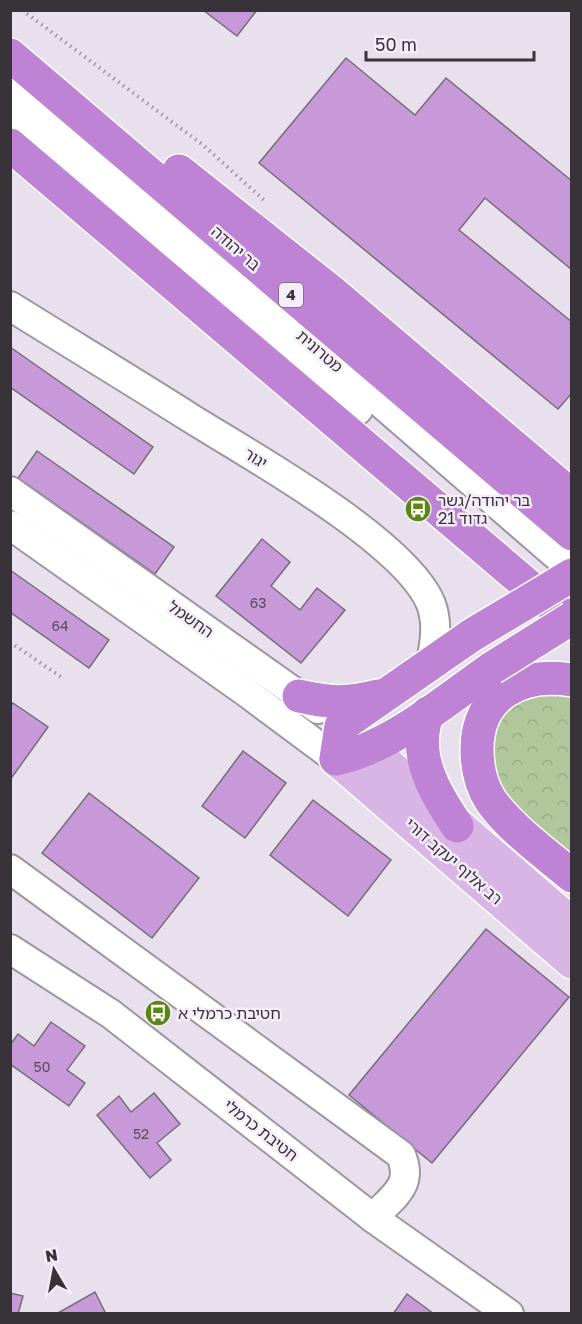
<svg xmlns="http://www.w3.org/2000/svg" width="582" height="1324" viewBox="0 0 582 1324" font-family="'Golos Text','Noto Sans Hebrew',sans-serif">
  <defs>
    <pattern id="forest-crowns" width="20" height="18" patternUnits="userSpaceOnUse" patternTransform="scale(1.5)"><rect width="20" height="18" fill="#b1c79b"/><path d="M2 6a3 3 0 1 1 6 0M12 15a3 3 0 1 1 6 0" fill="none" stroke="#99ab86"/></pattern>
  </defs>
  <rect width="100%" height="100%" fill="#e9e0ed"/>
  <polygon fill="url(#forest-crowns)" points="571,689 571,856 494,788 491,717 500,703"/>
  <g fill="#c799d8" stroke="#756d78" stroke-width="1.5">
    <polygon points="203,10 257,10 237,36"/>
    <polygon points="346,58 415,115 446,78 572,181 572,270 485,198 459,230 572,322 572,393 558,409 259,163"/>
    <polygon points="10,347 153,447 134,474 10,387"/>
    <polygon points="37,451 174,547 155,574 18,478"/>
    <polygon points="262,539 290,562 271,586 300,610 317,588 345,610 301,663 216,596"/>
    <polygon points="10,570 109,640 89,668 10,612"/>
    <polygon points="13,703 48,727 10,780 10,707"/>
    <polygon points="243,751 286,783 245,838 202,806"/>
    <polygon points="89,793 199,878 152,938 42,853"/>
    <polygon points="313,800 391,860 348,916 270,855"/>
    <polygon points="486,929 569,997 432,1163 349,1095"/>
    <polygon points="51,1022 85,1046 67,1070 85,1083 69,1106 10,1064 10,1045 18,1034 34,1046"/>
    <polygon points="154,1093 180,1124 157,1143 171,1160 150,1178 97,1115 119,1096 131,1112"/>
    <polygon points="95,1292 106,1314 56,1314"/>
    <polygon points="10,1293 23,1296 18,1314 10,1314"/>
    <polygon points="407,1294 434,1314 393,1314"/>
  </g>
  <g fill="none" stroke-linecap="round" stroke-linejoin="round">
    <defs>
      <g id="minor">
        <polyline points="10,88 209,254 572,569"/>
        <polyline points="10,117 358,410"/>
        <path d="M10,306C71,344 132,381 192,419C250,455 406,542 431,604C438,623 435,642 431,662"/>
        <polyline points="10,491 318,709"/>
        <polyline points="10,525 246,692 336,759"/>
        <path d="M10,869L401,1155C414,1186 393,1196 373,1218"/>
        <polyline points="10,949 111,1014 373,1218 509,1314"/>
      </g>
      <g id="major">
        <polyline points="370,749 572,924"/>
        <polyline points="336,759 572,962"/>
      </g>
      <g id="highway">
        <polyline points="10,55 572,534"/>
        <polyline points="10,145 572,623"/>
        <polyline points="179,171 333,293 572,496"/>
        <path d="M472,635L341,726L336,759C392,747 446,700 492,668"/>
        <path d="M572,680C522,672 477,694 477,749C477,767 481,786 491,801C512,830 545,853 572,876"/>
        <path d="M299,696C330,703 347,704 378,696"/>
        <path d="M428,713C411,755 435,792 457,826"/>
      </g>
    </defs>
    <use href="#minor" stroke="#9e95a1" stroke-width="32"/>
    <use href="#major" stroke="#fff" stroke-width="36"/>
    <use href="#highway" stroke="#fff" stroke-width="36"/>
    <g stroke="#9c959f" stroke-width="4" stroke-dasharray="1.5 4.5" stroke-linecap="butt">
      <polyline points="22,10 203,145 266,202"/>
      <polyline points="10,642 64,679"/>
    </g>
    <use href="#minor" stroke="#fff" stroke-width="28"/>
    <use href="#major" stroke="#d9b5e6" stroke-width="33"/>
    <use href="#highway" stroke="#bf83d5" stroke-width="33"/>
    <defs>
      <g id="highway-bridge">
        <polyline points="472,635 572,575"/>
        <polyline points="492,668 572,618"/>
      </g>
    </defs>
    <use href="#highway-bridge" stroke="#fff" stroke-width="36" stroke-linecap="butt"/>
    <use href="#highway-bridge" stroke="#bf83d5" stroke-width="33"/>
  </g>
  <defs>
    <symbol id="bus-disc" viewBox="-11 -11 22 22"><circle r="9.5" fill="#5b8613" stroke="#f6edfa"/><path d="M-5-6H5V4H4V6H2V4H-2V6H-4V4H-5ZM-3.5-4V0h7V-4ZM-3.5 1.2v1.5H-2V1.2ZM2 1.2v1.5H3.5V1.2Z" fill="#fff"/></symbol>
  </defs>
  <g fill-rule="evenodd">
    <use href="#bus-disc" x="403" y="494" width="30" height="30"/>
    <use href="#bus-disc" x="143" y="998" width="30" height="30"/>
  </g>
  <g text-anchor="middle" stroke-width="5" stroke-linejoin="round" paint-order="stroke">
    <g font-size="14" fill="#5b4c60">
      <text x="258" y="608">63</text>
      <text x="60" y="631">64</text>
      <text x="42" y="1072">50</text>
      <text x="141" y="1139">52</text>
    </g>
    <rect fill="#f6edfa" stroke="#706b72" stroke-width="1.5" x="279" y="283" width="24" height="24" rx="4.5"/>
    <g font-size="15" font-weight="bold" fill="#373338">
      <text x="291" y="300">4</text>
    </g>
    <g font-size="16" fill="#373338" stroke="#f6edfa">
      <text transform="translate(236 248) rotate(41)" y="6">בר יהודה</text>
      <text transform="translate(320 351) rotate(41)" y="6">מטרונית</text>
      <text transform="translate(256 458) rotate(32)" y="6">יגור</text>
      <text transform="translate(191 619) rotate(35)" y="6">החשמל</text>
      <text transform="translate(454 861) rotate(41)" y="6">רב אלוף יעקב דורי</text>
      <text transform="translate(261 1130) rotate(38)" y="6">חטיבת כרמלי</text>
    </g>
    <g font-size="16" fill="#373338" stroke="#f6edfa" text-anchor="start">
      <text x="438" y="506">בר יהודה/גשר<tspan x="438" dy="18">גדוד 21</tspan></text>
      <text x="178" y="1019">חטיבת כרמלי א</text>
    </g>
  </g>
  <rect width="582" height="1324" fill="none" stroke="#373338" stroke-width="24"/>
  <g transform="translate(54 1270) rotate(350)" stroke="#f6edfa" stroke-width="4.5" paint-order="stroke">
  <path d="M0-4.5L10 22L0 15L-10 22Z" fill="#373338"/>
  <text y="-9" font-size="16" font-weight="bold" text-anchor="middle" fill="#373338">N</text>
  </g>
  <path d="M366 51v9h168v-9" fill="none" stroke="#373338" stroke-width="3"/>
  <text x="375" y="51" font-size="18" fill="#373338" stroke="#f6edfa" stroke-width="4.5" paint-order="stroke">50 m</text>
</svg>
